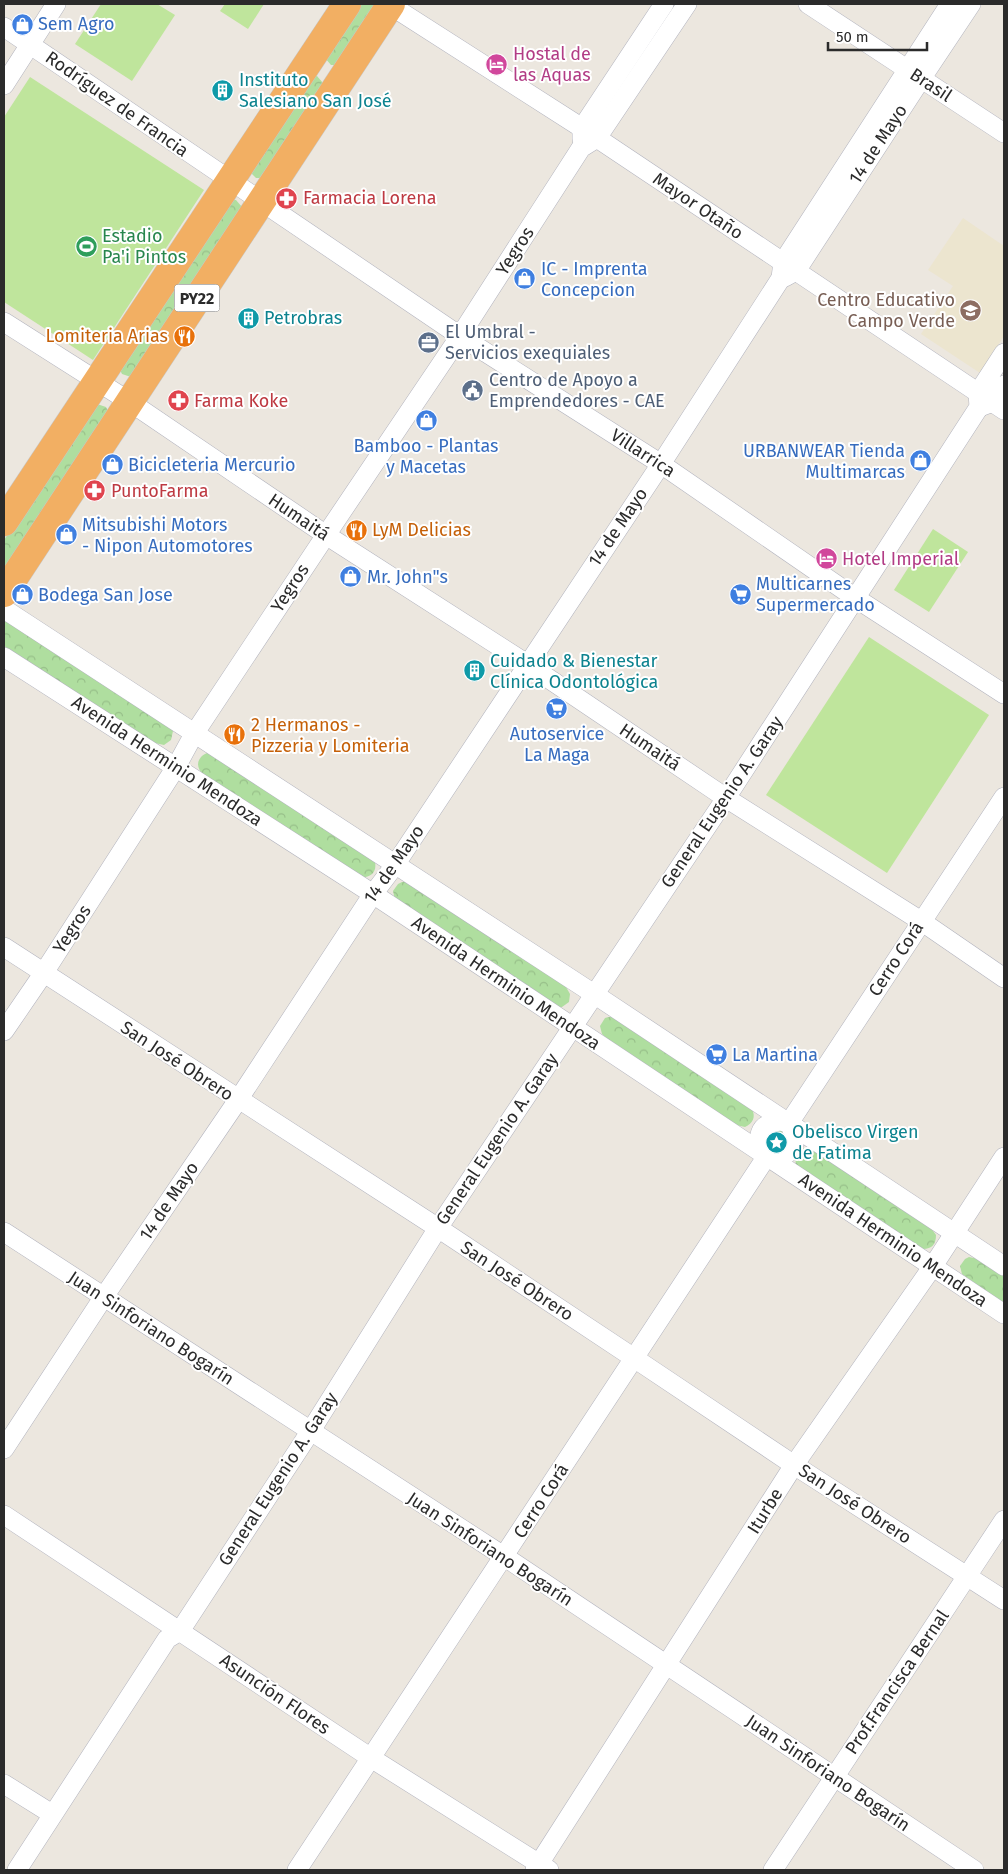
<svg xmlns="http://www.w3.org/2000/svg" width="1008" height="1874" viewBox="0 0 1008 1874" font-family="'Fira Sans',sans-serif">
  <defs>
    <pattern id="forest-crowns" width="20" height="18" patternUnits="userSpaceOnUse" patternTransform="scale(1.25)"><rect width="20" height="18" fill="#afde9f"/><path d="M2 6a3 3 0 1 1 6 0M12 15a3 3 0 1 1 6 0" fill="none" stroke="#97bf89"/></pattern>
  </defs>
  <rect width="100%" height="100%" fill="#ece7df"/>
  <polygon fill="#ece5cf" points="963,218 1004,246 1004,336 980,373 921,334 953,286 928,270"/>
  <g fill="url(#forest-crowns)">
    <polygon points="356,4 381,4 335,65 331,65 325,58"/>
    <polygon points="312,76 317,76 323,83 260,178 256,178 249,171"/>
    <polygon points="231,200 236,200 242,207 131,377 122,374 120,370"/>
    <polygon points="97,404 106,407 108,411 4,578 4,540 92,405"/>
    <polygon points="4,622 8,622 171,727 173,731 171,740 164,745 155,743 4,646"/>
    <path d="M207,753H211L374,859C378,869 373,877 363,877L203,774C195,767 197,757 207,753Z"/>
    <polygon points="402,882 407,882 566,987 570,994 569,1002 562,1007 557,1007 395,900 393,891 398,884"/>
    <path d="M609,1017H613L752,1109C756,1117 753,1123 745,1127L736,1125L605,1037L602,1034L600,1026L605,1018Z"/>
    <path d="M779,1127L786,1131L783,1135V1142L776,1146V1142H770C768,1134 774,1132 779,1127Z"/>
    <path d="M804,1148L812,1149L931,1228L936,1235C936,1244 932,1249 923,1249L796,1165L795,1157L800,1149Z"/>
    <polygon points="969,1257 978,1259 1004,1276 1004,1304 962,1274 960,1266 965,1259"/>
  </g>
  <g fill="#bfe59c">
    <polygon points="101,4 157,4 175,15 132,81 75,44"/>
    <polygon points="225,4 264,4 248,29 220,11"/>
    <polygon points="30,77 204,190 93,360 4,302 4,117"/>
    <polygon points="933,529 968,552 929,612 894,590"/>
    <polygon points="869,637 989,715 887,873 766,795"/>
  </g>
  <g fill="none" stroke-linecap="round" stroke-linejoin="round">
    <defs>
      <g id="minor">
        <polyline points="808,4 1004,133"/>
        <polyline points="390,5 582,128 1004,410"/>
        <polyline points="4,27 460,336 661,464 857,599 1004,694"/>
        <polyline points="4,85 56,4"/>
        <polyline points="582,139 582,128 664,4"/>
        <polyline points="785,277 796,271 921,79 971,4"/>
        <polyline points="4,322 130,402 326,535 527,664 726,798 921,921 1004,978"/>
        <polyline points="980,407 993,402 1004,385"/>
        <polyline points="4,609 594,994 1004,1266"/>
        <polyline points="4,657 373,894 1004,1314"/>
        <polyline points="4,947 438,1228 634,1358 794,1465 1004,1600"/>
        <polyline points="4,1031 43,974 176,767 194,734 326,535 460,336 581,148 597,138 687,4"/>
        <path d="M780,1121L789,1123C800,1145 794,1158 767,1156C755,1139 757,1124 780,1121Z"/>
        <polyline points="789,1123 1004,797"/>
        <polyline points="4,1232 505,1557 974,1870"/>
        <polyline points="4,1449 103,1298 238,1100 373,894 395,865 661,464 781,278 783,262 950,4"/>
        <polyline points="4,1515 371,1758 549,1870"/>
        <polyline points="4,1784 52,1814"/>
        <polyline points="17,1870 167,1639 180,1631 310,1432 438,1228 726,798 979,407 978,393 1004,353"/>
        <polyline points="297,1870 767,1156"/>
        <polyline points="535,1870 794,1465 933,1266 1004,1157"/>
        <polyline points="773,1870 1004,1520"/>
      </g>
      <g id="highway">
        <polyline points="4,522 347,4"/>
        <polyline points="4,593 391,4"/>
      </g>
    </defs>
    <use href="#minor" stroke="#b2b3be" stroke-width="20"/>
    <use href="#highway" stroke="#c8c8c8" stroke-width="29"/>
    <use href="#minor" stroke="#fff" stroke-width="19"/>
    <use href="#highway" stroke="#f2af63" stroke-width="28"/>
  </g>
  <defs>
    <symbol id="shop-disc" viewBox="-11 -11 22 22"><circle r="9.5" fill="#3f7fe0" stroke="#fff"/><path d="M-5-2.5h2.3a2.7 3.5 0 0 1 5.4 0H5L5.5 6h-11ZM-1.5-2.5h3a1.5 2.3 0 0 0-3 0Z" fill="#fff"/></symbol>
    <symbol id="hotel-disc" viewBox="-11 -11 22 22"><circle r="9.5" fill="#d1479c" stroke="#fff"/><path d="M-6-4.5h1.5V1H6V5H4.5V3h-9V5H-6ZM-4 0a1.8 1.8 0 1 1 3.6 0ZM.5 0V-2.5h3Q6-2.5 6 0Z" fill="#fff"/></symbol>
    <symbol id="building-disc" viewBox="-11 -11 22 22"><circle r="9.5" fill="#0f9aa8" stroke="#fff"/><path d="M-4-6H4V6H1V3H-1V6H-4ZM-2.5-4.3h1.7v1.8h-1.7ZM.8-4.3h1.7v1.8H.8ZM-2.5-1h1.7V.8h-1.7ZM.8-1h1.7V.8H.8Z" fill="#fff"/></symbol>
    <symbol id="pharmacy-disc" viewBox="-11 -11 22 22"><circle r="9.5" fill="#e0444e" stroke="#fff"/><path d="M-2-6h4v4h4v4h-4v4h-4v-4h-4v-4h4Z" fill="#fff"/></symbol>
    <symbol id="stadium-disc" viewBox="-11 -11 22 22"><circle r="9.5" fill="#2e9e5b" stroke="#fff"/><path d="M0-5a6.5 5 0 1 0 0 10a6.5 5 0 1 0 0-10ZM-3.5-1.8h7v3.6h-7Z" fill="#fff"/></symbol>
    <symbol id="school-disc" viewBox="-11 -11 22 22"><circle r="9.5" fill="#8d6e63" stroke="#fff"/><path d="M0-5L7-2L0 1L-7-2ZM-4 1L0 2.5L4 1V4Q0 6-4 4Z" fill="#fff"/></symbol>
    <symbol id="restaurant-disc" viewBox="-11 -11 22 22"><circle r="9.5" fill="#e8710a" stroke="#fff"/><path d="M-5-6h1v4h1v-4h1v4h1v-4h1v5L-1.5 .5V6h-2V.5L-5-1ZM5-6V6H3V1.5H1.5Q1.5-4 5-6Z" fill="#fff"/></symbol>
    <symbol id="office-disc" viewBox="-11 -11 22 22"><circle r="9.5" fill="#5c6f8a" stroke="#fff"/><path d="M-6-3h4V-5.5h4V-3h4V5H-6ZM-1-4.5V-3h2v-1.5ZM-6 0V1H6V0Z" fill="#fff"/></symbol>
    <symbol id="civic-disc" viewBox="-11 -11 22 22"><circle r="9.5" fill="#5c6f8a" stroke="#fff"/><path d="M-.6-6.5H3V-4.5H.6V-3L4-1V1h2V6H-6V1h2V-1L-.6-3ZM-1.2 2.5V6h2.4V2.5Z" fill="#fff"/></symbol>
    <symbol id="supermarket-disc" viewBox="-11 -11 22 22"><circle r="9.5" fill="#3f7fe0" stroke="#fff"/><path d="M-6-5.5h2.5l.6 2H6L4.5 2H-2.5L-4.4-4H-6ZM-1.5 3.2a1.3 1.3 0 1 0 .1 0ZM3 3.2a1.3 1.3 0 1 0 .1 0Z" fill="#fff"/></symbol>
    <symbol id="sight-disc" viewBox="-11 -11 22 22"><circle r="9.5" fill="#0f9aa8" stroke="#fff"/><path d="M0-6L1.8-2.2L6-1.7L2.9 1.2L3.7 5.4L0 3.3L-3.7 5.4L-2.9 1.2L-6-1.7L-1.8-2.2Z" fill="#fff"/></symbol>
  </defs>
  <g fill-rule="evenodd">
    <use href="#shop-disc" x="10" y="12" width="25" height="25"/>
    <use href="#hotel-disc" x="484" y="52" width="25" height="25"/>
    <use href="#building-disc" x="210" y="78" width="25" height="25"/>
    <use href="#pharmacy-disc" x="274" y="186" width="25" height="25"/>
    <use href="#stadium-disc" x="74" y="234" width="25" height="25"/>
    <use href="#shop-disc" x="512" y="266" width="25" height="25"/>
    <use href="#school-disc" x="958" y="298" width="25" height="25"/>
    <use href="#building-disc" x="236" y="306" width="25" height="25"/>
    <use href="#restaurant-disc" x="172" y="324" width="25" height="25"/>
    <use href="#office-disc" x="416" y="330" width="25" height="25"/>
    <use href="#civic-disc" x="460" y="378" width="25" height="25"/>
    <use href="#pharmacy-disc" x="166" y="388" width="25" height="25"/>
    <use href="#shop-disc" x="414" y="408" width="25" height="25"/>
    <use href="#shop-disc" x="908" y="448" width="25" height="25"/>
    <use href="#shop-disc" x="100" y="452" width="25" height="25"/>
    <use href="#pharmacy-disc" x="82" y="478" width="25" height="25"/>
    <use href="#restaurant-disc" x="344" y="518" width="25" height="25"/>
    <use href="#shop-disc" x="54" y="522" width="25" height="25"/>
    <use href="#hotel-disc" x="814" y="546" width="25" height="25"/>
    <use href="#shop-disc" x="338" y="564" width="25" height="25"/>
    <use href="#supermarket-disc" x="728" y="582" width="25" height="25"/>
    <use href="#shop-disc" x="10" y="582" width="25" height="25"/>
    <use href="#building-disc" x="462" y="658" width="25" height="25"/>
    <use href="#supermarket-disc" x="544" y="696" width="25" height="25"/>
    <use href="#restaurant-disc" x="222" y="722" width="25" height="25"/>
    <use href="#supermarket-disc" x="704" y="1042" width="25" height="25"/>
    <use href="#sight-disc" x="764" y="1130" width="25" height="25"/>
  </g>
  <g text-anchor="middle" stroke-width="4" stroke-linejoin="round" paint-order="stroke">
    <rect fill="#fff" stroke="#6b6b6b" stroke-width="1" x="174.5" y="284.5" width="45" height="27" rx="4"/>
    <g font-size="16" font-weight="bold" fill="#2b2b2b">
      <text x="197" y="304">PY22</text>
    </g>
    <g font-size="18" fill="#366cbe" stroke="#fff" text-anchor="start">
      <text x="38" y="30">Sem Agro</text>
      <text x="541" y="275">IC - Imprenta<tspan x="541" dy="21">Concepcion</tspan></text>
      <text x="426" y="452" text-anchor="middle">Bamboo - Plantas<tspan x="426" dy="21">y Macetas</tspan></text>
      <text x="905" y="457" text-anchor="end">URBANWEAR Tienda<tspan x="905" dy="21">Multimarcas</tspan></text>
      <text x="128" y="471">Bicicleteria Mercurio</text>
      <text x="82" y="531">Mitsubishi Motors<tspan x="82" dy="21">- Nipon Automotores</tspan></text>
      <text x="367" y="583">Mr. John"s</text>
      <text x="756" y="590">Multicarnes<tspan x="756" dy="21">Supermercado</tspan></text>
      <text x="38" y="601">Bodega San Jose</text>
      <text x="557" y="740" text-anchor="middle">Autoservice<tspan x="557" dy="21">La Maga</tspan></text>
      <text x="732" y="1061">La Martina</text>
    </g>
    <g font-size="18" fill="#b23c85" stroke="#fff" text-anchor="start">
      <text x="513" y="60">Hostal de<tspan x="513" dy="21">las Aquas</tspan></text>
      <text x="842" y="565">Hotel Imperial</text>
    </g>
    <g font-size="18" fill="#0d838f" stroke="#fff" text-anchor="start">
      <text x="239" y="86">Instituto<tspan x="239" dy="21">Salesiano San José</tspan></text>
      <text x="264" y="324">Petrobras</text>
      <text x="490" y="667">Cuidado &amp; Bienestar<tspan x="490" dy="21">Clínica Odontológica</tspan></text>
      <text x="792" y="1138">Obelisco Virgen<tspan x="792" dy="21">de Fatima</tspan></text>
    </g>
    <g font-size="18" fill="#2b2b2b" stroke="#fff">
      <text transform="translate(931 85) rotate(33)" y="6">Brasil</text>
      <text transform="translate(117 104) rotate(35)" y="6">Rodríguez de Francia</text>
      <text transform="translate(878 144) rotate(-57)" y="6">14 de Mayo</text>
      <text transform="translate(698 206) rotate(34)" y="6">Mayor Otaño</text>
      <text transform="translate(515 251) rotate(-57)" y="6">Yegros</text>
      <text transform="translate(643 453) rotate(33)" y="6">Villarrica</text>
      <text transform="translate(299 517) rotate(34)" y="6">Humaitá</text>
      <text transform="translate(618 527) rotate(-56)" y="6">14 de Mayo</text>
      <text transform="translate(290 588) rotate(-57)" y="6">Yegros</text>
      <text transform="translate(650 747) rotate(34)" y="6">Humaitá</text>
      <text transform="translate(167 761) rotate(33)" y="6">Avenida Herminio Mendoza</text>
      <text transform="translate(722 802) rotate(-56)" y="6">General Eugenio A. Garay</text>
      <text transform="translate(394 864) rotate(-55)" y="6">14 de Mayo</text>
      <text transform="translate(72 929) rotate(-57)" y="6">Yegros</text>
      <text transform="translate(896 959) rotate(-57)" y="6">Cerro Corá</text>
      <text transform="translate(506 983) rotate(34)" y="6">Avenida Herminio Mendoza</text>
      <text transform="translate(177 1061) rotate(33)" y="6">San José Obrero</text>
      <text transform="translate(497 1139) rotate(-56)" y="6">General Eugenio A. Garay</text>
      <text transform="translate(169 1201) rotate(-56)" y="6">14 de Mayo</text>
      <text transform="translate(893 1240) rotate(34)" y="6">Avenida Herminio Mendoza</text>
      <text transform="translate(517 1281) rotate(33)" y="6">San José Obrero</text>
      <text transform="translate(151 1328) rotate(33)" y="6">Juan Sinforiano Bogarín</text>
      <text transform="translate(278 1479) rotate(-57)" y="6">General Eugenio A. Garay</text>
      <text transform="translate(541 1501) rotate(-57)" y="6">Cerro Corá</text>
      <text transform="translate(855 1504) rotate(33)" y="6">San José Obrero</text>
      <text transform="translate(765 1511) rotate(-58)" y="6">Iturbe</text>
      <text transform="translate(490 1549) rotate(33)" y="6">Juan Sinforiano Bogarín</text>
      <text transform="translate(897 1682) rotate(-56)" y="6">Prof.Francisca Bernal</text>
      <text transform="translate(275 1694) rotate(34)" y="6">Asunción Flores</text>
      <text transform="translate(828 1773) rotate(34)" y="6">Juan Sinforiano Bogarín</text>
    </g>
    <g font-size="18" fill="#be3a42" stroke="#fff" text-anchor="start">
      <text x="303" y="204">Farmacia Lorena</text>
      <text x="194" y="407">Farma Koke</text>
      <text x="111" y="497">PuntoFarma</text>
    </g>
    <g font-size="18" fill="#27864d" stroke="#fff" text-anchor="start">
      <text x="102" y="242">Estadio<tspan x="102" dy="21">Pa'i Pintos</tspan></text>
    </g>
    <g font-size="18" fill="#785e54" stroke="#fff" text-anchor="end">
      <text x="955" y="306">Centro Educativo<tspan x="955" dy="21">Campo Verde</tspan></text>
    </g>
    <g font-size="18" fill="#4e5e75" stroke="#fff" text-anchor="start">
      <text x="445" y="338">El Umbral -<tspan x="445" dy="21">Servicios exequiales</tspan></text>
      <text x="489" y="386">Centro de Apoyo a<tspan x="489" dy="21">Emprendedores - CAE</tspan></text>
    </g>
    <g font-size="18" fill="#c56008" stroke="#fff" text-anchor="start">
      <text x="168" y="342" text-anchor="end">Lomiteria Arias</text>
      <text x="372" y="536">LyM Delicias</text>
      <text x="251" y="731">2 Hermanos -<tspan x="251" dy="21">Pizzeria y Lomiteria</tspan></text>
    </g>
  </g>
  <rect width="1008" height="1874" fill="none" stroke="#2b2b2b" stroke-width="10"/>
  <path d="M828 42v8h99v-8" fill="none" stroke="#2b2b2b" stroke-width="2.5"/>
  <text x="836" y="42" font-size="15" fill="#2b2b2b" stroke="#ffffff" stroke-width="4" paint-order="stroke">50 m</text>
</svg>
